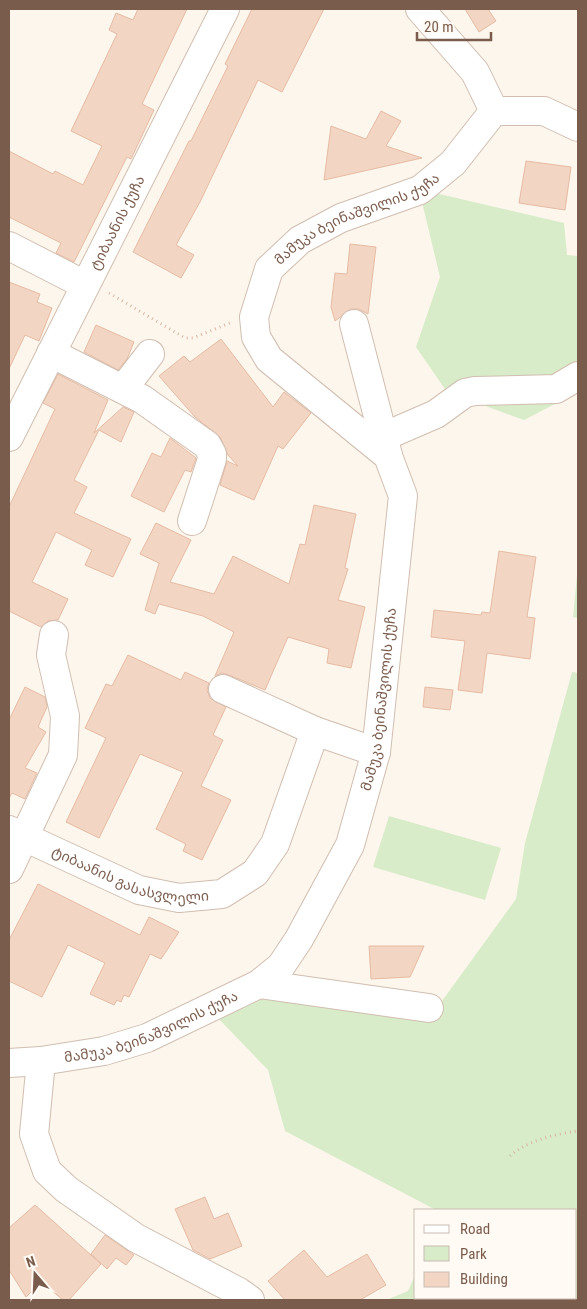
<svg xmlns="http://www.w3.org/2000/svg" width="587" height="1309" viewBox="0 0 587 1309" font-family="'Roboto Condensed','Noto Sans Georgian',sans-serif">
  <rect width="100%" height="100%" fill="#fdf6ec"/>
  <g fill="#d8ecc9">
    <polygon points="431,192 564,223 567,255 578,256 578,392 524,420 447,392 416,347 440,277 421,198"/>
    <polygon points="578,565 578,618 573,617"/>
    <polygon points="572,672 578,673 578,1300 386,1300 408,1291 416,1273 416,1298 576,1298 576,1210 436,1210 285,1131 268,1070 216,1016 261,991 442,1014 442,1001 516,899 525,843"/>
    <polygon points="389,816 501,848 485,900 373,867"/>
  </g>
  <g fill="#f3d5c3" stroke="#e6bba3">
    <polygon points="138,9 187,9 142,104 154,110 131,159 127,157 74,262 56,253 61,243 9,217 9,151 53,174 55,171 83,185 102,146 71,131 117,34 109,30 116,13 133,20"/>
    <polygon points="252,9 324,9 282,92 258,80 200,202 176,245 194,255 181,278 133,252 189,141 191,141 228,66 225,64"/>
    <polygon points="465,9 488,9 496,21 479,32"/>
    <polygon points="381,111 401,121 386,146 422,158 324,180 331,126 366,139"/>
    <polygon points="526,161 571,167 565,210 519,203"/>
    <polygon points="350,244 376,247 368,314 359,309 351,309 335,321 331,307 335,273 347,274"/>
    <polygon points="9,282 40,294 37,302 52,308 39,341 25,335 9,369"/>
    <polygon points="96,325 134,342 127,359 118,370 84,352"/>
    <polygon points="221,339 273,407 284,392 311,413 283,449 278,446 254,500 220,485 227,461 238,466 228,455 220,437 195,417 159,376 184,356 190,362"/>
    <polygon points="58,374 108,400 94,433 123,407 134,412 121,442 99,430 74,480 87,487 74,513 131,539 113,577 85,565 92,550 56,532 32,582 68,599 58,620 48,621 41,627 9,611 9,507 55,409 43,403"/>
    <polygon points="170,438 196,458 191,472 185,470 164,512 131,496 152,453 161,457"/>
    <polygon points="314,505 356,514 345,568 348,569 338,600 365,607 351,668 327,663 329,649 288,637 265,690 229,675 222,673 215,676 234,632 203,616 159,604 155,614 145,610 159,563 140,554 156,523 191,540 170,582 214,594 233,556 289,584 300,544 305,545"/>
    <polygon points="499,551 536,557 527,617 535,618 530,659 487,653 482,693 458,690 465,641 431,637 434,610 481,615 482,612 490,613"/>
    <polygon points="128,655 181,680 185,672 209,683 207,690 210,698 226,707 213,735 223,740 201,786 231,800 202,860 183,851 186,844 156,829 183,772 140,754 99,838 66,822 106,738 85,728 106,684 112,686"/>
    <polygon points="25,687 45,697 47,707 38,727 46,732 25,768 37,773 25,799 12,793 9,798 9,720"/>
    <polygon points="425,687 453,690 450,710 423,707"/>
    <polygon points="38,884 140,935 149,917 179,932 161,959 150,954 129,997 124,995 121,1002 117,1000 114,1005 90,994 105,963 68,945 42,997 9,981 9,940"/>
    <polygon points="369,946 424,946 410,977 371,979"/>
    <polygon points="205,1197 214,1219 228,1213 242,1246 210,1259 193,1250 175,1209"/>
    <polygon points="35,1205 101,1264 69,1300 63,1300 41,1282 26,1297 9,1270 9,1228"/>
    <polygon points="105,1235 134,1255 126,1265 116,1258 107,1269 91,1254"/>
    <polygon points="304,1250 327,1277 367,1254 386,1285 360,1300 285,1300 268,1281"/>
  </g>
  <g fill="none" stroke-linecap="round" stroke-linejoin="round">
    <defs>
      <g id="minor">
        <polyline points="494,111 544,111 578,127"/>
        <polyline points="9,246 85,285"/>
        <polyline points="354,324 388,455"/>
        <polyline points="51,353 142,399 207,445 212,454 212,459 192,521"/>
        <polyline points="123,389 150,354"/>
        <path id="s1" d="M9,437L225,9"/>
        <polyline points="383,437 436,414 465,393 475,391 556,389 578,376"/>
        <polyline points="223,689 315,731"/>
        <path id="s2" d="M9,830L139,890L179,898L222,894L255,873L275,844L315,731L376,752"/>
        <polyline points="9,869 63,755 65,716 51,655 54,635"/>
        <polyline points="259,984 429,1008"/>
        <polyline points="41,1061 34,1134 47,1171 66,1189 136,1238 239,1292 250,1300"/>
        <path id="s3" d="M9,1063L41,1061L104,1051L147,1038L259,984L281,966L299,939L350,845L376,752L403,496L388,456L269,359L256,337L254,317L269,269L300,240L341,218L420,190L453,163L494,111L475,72L420,9"/>
      </g>
    </defs>
    <use href="#minor" stroke="#d1beb0" stroke-width="30"/>
    <g stroke="#d9b8a5" stroke-width="3" stroke-dasharray="1 4" stroke-linecap="butt">
      <polyline points="109,293 185,338 193,338 230,323"/>
      <path d="M510,1156C528,1140 556,1134 578,1131"/>
    </g>
    <use href="#minor" stroke="#fff" stroke-width="28"/>
  </g>
  <g text-anchor="middle" stroke-width="5" stroke-linejoin="round" paint-order="stroke">
    <g font-size="14" fill="#7a5c4d" stroke="#fffaf3">
      <text dy="5" stroke="none"><textPath href="#s3" startOffset="1182">მამუკა ბეინაშვილის ქუჩა</textPath></text>
      <text dy="5" stroke="none"><textPath href="#s1" startOffset="240">ტიბაანის ქუჩა</textPath></text>
      <text dy="5" stroke="none"><textPath href="#s3" startOffset="582">მამუკა ბეინაშვილის ქუჩა</textPath></text>
      <text dy="5" stroke="none"><textPath href="#s2" startOffset="131">ტიბაანის გასასვლელი</textPath></text>
      <text dy="5" stroke="none"><textPath href="#s3" startOffset="148">მამუკა ბეინაშვილის ქუჩა</textPath></text>
    </g>
  </g>
  <rect width="587" height="1309" fill="none" stroke="#7a5c4d" stroke-width="20"/>
  <rect x="414" y="1209" width="162" height="90" fill="#fffaf3" stroke="#cabbb1"/>
  <rect x="424" y="1225" width="25" height="8" fill="#ffffff" stroke="#cabbb1"/>
  <text x="460" y="1234" font-size="15" fill="#7a5c4d">Road</text>
  <rect x="424" y="1246" width="25" height="15" fill="#d8ecc9" stroke="#cabbb1"/>
  <text x="460" y="1259" font-size="15" fill="#7a5c4d">Park</text>
  <rect x="424" y="1272" width="25" height="15" fill="#f3d5c3" stroke="#cabbb1"/>
  <text x="460" y="1284" font-size="15" fill="#7a5c4d">Building</text>
  <g transform="translate(35 1274) rotate(341)" stroke="#fffaf3" stroke-width="4" paint-order="stroke">
  <path d="M0-4L9 19L0 12L-9 19Z" fill="#7a5c4d"/>
  <text y="-8" font-size="14" font-weight="bold" text-anchor="middle" fill="#7a5c4d">N</text>
  </g>
  <path d="M417 32v8h74v-8" fill="none" stroke="#7a5c4d" stroke-width="2.5"/>
  <text x="424" y="32" font-size="15" fill="#7a5c4d" stroke="#fffaf3" stroke-width="4" paint-order="stroke">20 m</text>
</svg>
